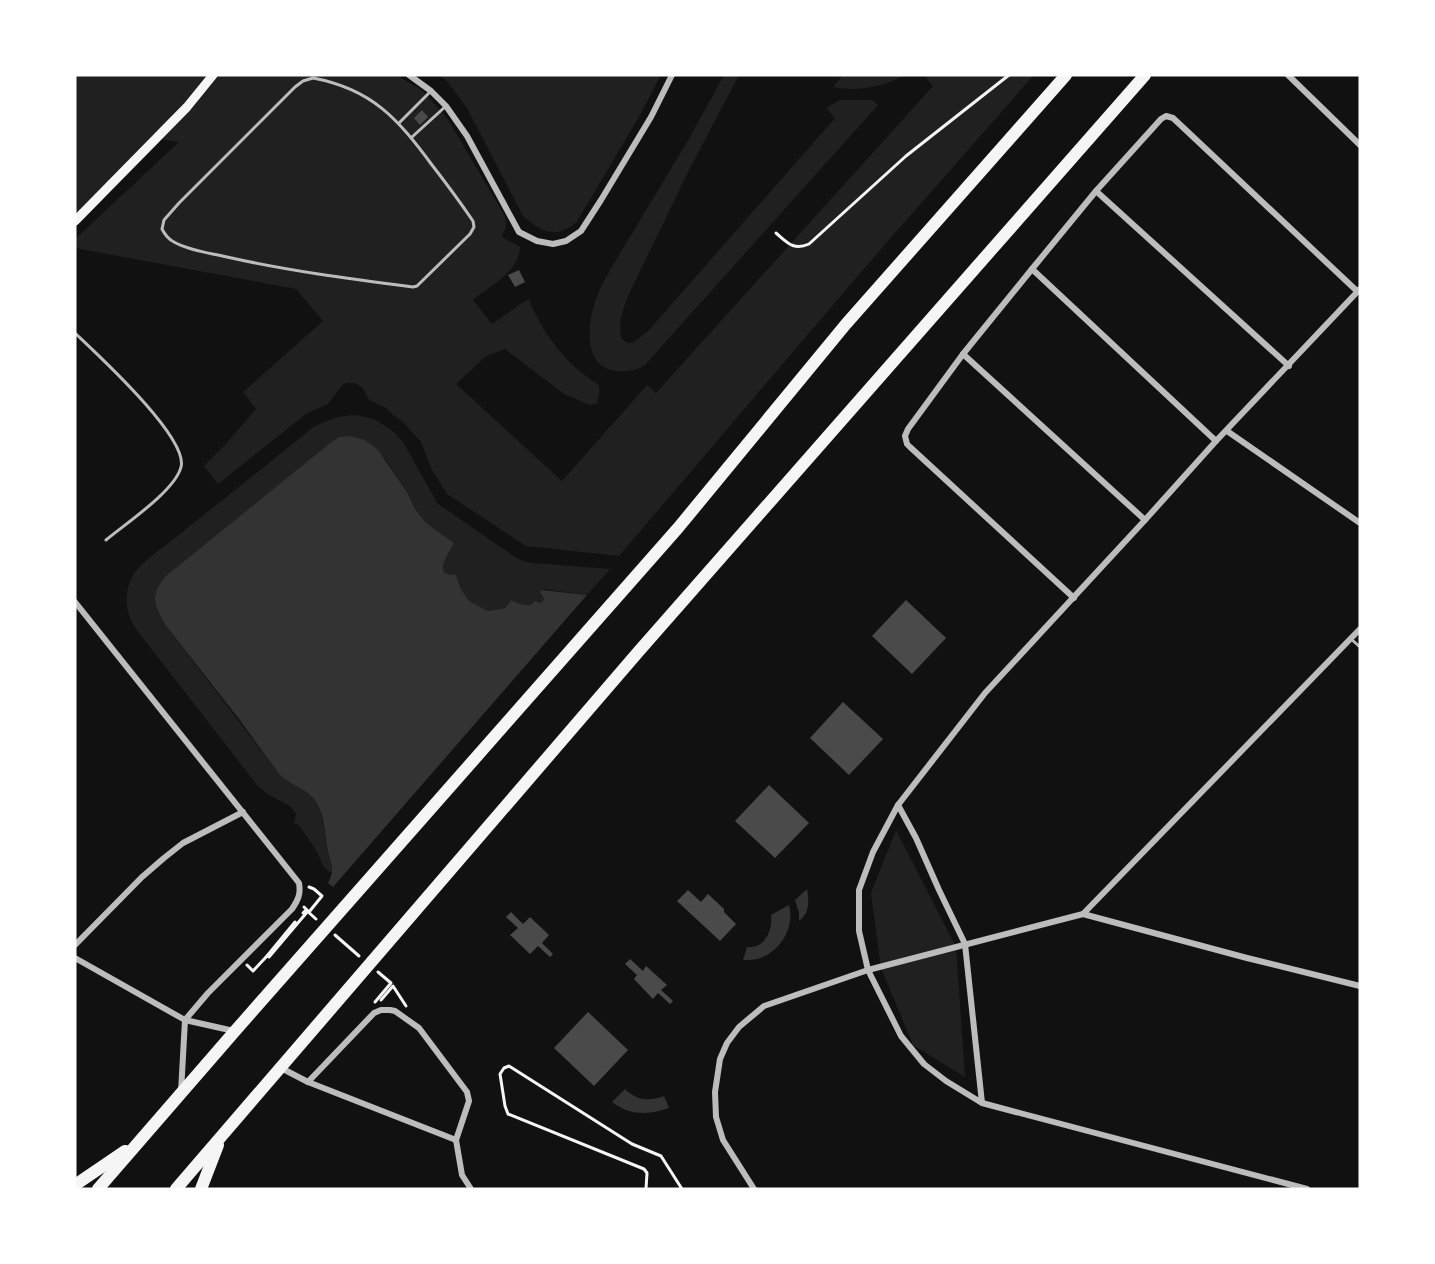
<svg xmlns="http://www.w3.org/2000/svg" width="1435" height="1264" viewBox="0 0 1435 1264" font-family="'Fira Sans Condensed',sans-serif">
  <rect width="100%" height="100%" fill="#111"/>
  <g fill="#202020">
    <path d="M75,75H396L422,90L447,118L505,216L506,226L502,237L520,247C519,273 490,285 473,300L492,324L525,301L529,300C543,334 567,366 599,385V394L597,403L590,405L564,394L505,349L486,356L456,384L562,481L647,385L656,393L933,86L926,78L929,75H1034L874,257L619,556L526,546L447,494L432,470L421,442L403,422L393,415L386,408L369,400L363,388L355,383H347L342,385L328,404L306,414L218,484L204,466L226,444L256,409L243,392L323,321L296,289L75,248V239L179,142L153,138L75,218Z"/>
    <path d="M438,75H661L639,117L576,223C553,239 542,232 523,216L467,108L447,81Z"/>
    <path d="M724,75H739L689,170L629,294C623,309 617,324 622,339L627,343L634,342L649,330L835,118L826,108L840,100H873L878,105L644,366C634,371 622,373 611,370C580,361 589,314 599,291C602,284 606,277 610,270L690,137Z"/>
    <path d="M843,75H905C883,87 857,92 833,87Z"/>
    <path d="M355,415L374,419L393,431L403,442L438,504L515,557L523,561L532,563L610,569L587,595L544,589L540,592L544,599L541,603L535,601C527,609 519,604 511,600L505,608L488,611L469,601L461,589L456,575C452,574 448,575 445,573C438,568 451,549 454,543L426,524L415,509L407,492L384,457L155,602L159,614L167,627L279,774C287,783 298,785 307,792C326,808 323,833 328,854C330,861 332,866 332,873C321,867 323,864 318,854C313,844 305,835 299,825L294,823L296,814L290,806L267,794L257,785L136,629C126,614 123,595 132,577C140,562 163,548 176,537C221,501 267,465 312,428C326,420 338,416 355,415Z"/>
    <polygon points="896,830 956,947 965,1077 913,1045 881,968 871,893"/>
  </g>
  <g fill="#333">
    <path d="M349,436L365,440L378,450L407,492L415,509L426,523L454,543C451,549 438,568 445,573C448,575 452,574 456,575L461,589L469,601L488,611L505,608L511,600C520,604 528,609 535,601L541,603L544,599L540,592L542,590L587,595L333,887L328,883C330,878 332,875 332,870C332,863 329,858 328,852C324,833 326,814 313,798C304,787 289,785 279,774L239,719L167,627C154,606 149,596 166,576L329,444L339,437Z"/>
    <path d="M807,889C809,901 810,913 799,921V913L795,900Z"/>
    <path d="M789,905C790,909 791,915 790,920C789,937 774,955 757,959C753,960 747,960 743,960L747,947C765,949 773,930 771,915Z"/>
    <path d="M625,1089C636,1100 649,1102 664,1096L669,1108C647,1115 631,1116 612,1102Z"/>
  </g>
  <g fill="#4a4a4a">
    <polygon points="422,110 428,117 420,125 414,118"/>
    <polygon points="519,270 525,282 515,287 508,275"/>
    <polygon points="906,600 946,638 912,674 872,636"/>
    <polygon points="843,702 883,739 849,775 810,738"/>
    <polygon points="769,785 809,823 775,858 735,821"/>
    <polygon points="688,890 701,902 708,894 724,909 724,912 736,924 720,941 677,901"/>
    <polygon points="511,912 523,924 530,917 549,935 542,943 553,954 550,957 538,946 530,954 510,935 518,928 506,917"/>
    <polygon points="630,959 643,971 646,966 667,985 661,990 673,1001 670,1004 658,993 653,999 634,979 637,975 625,964"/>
    <polygon points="588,1012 628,1050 594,1086 554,1048"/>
  </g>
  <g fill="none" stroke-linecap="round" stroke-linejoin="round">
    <g stroke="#f5f5f5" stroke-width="3">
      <path d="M776,233C787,242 793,251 809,244L906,156L1009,75"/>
      <polyline points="309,912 322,896 314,889 309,887"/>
      <polyline points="303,913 306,910 316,919"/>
      <polyline points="295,922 267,956 269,957 308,911 304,907"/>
      <polyline points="335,935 359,956"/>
      <polyline points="247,965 253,971 267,956"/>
      <polyline points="381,1000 393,986 406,1006"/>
      <polyline points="375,1002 391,983 378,972"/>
      <polyline points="646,1189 647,1173 644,1169 508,1114 505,1106 500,1074 504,1068 509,1066 632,1144 661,1156 682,1189"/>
    </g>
    <g stroke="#bcbcbc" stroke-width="3">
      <path d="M313,78C372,89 398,119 432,165C446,183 460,202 473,221L474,227L470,234L417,286L413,287C351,279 289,271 227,257C210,253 190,251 174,242C168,239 165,235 162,229L164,220L179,203L295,87L303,81Z"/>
      <polyline points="399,123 430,92"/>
      <polyline points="412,137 446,106"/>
      <path d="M75,333C97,354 189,438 181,467C175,491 125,524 106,540"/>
      <polyline points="1351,639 1360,647"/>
    </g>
    <g stroke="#bcbcbc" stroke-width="6">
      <polyline points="409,75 431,91 446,106 467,136 519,232 537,241 553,244 566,241 581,231 601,200 651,117 672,75"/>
      <polyline points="1288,75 1360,145"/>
      <polyline points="1096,191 1289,366"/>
      <polyline points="1032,269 1216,441"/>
      <polyline points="963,354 1145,520"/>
      <polyline points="1227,431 1360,523"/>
      <polyline points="1074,598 910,447 907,444 905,436 908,429 963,354 1032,269 1096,191 1161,119 1166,116 1173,118 1358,292"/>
      <path d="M75,602L299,883C301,894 298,900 292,909L208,993L185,1020L181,1092"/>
      <polyline points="898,805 985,693 1145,520 1216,441 1360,289"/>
      <polygon points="898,805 916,838 939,890 965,944 982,1103 946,1081 924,1064 901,1036 868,970 859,931 859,890 873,852"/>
      <polyline points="1083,914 1360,629"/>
      <polyline points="75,945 142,877 164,858 183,843 243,812"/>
      <polyline points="75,958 185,1020 234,1031"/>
      <polyline points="281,1068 308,1082 456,1140"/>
      <polyline points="308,1082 374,1013 381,1010 390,1010 395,1011 419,1028 467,1092 469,1101 456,1140 462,1175 471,1189"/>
      <polyline points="982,1103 1307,1189"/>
      <polyline points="754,1189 723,1140 716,1117 715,1092 720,1059 727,1043 739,1027 764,1006 868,970 1083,914 1247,958 1360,986"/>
    </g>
    <polyline stroke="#f5f5f5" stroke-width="9" points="75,221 187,107 213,75"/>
    <g stroke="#f5f5f5" stroke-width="12">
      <polyline points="75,1185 125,1151"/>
      <polyline points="98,1189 235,1031 678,528 846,324 1066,75"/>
      <polyline points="176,1189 639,651 1145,75"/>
      <polyline points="201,1189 218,1145"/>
    </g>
  </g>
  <rect width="1435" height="1264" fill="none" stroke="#ffffff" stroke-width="153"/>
</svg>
